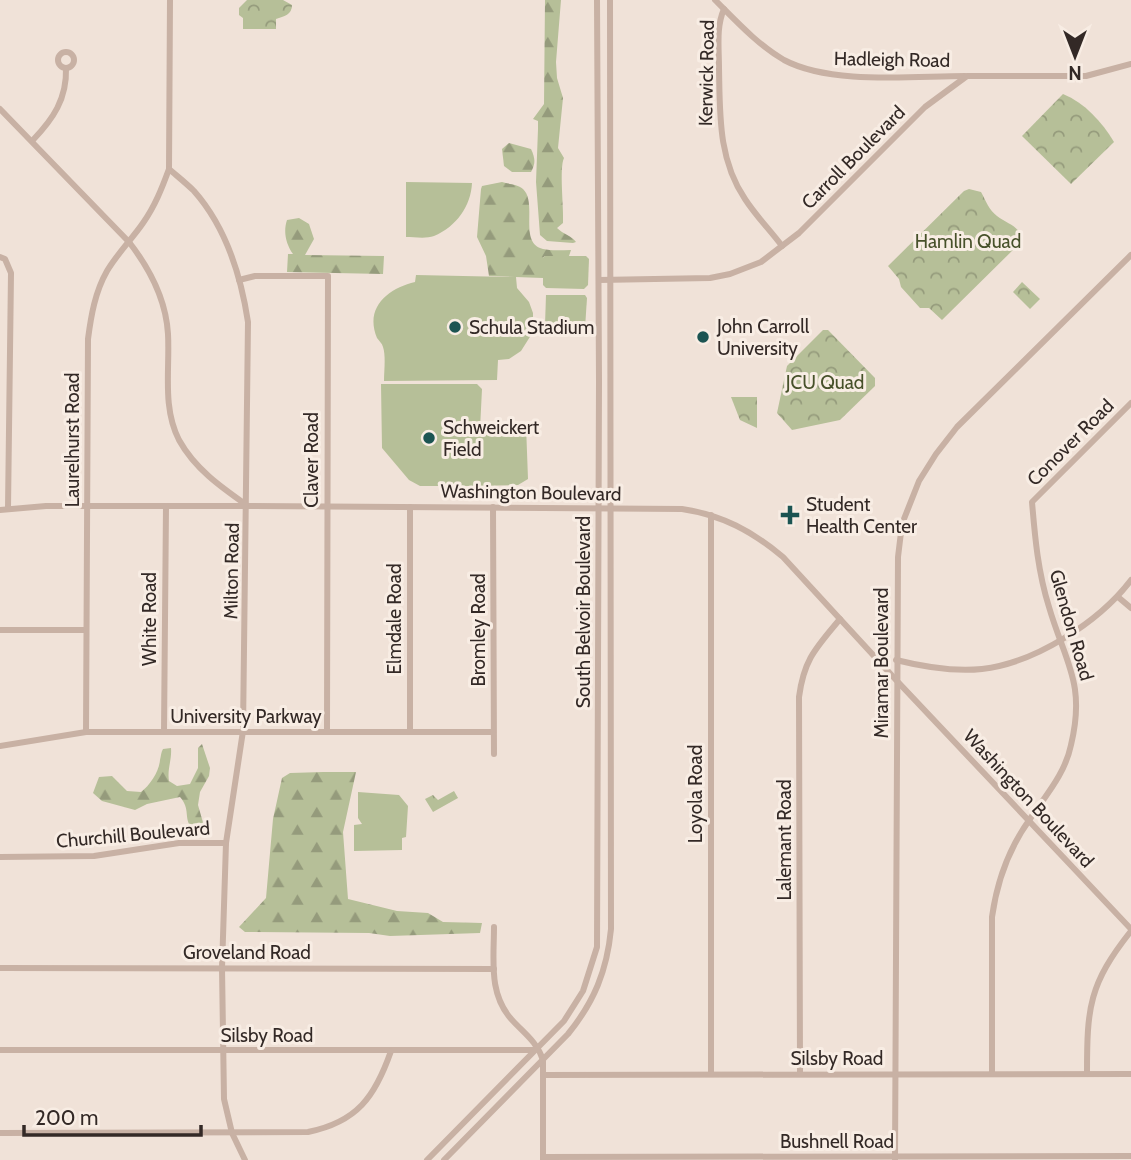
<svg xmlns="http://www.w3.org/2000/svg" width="1131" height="1160" viewBox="0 0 1131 1160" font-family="Cabin,sans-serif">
  <defs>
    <pattern id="forest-firs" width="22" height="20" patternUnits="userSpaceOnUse" patternTransform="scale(1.75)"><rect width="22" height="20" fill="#b6bf98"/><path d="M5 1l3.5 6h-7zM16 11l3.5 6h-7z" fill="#959b7c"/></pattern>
    <pattern id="park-crowns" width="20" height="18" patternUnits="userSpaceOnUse" patternTransform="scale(1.75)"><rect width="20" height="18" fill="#b6bf98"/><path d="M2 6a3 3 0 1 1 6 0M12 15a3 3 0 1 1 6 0" fill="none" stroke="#959b7c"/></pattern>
  </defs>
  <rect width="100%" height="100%" fill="#f0e2d8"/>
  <g fill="url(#forest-firs)">
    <path d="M545,0H561L556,62L557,78L563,98L558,148L564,158C559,168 564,208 563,223L557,228C563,234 572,236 576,242L573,243L547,241L540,235L536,182L538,129V121L533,119L544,104Z"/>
    <path d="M509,143L531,149C535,158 536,163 531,172H512L504,166L502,149Z"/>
    <path d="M502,182C508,184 517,184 523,189C538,203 518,243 543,249C551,251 562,250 571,250L569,256H545L543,258V278L489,276L486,256L477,237L481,189L482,186Z"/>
    <path d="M299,218L309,224L314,239L305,255L384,256L383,274L287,272L288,254H293C286,244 283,232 287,220Z"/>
    <path d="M202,744L210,768L209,776L200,792L198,805L204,826L200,829H192C183,817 191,810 180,797L147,804L135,810L102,801L93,793L99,777L112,776L127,791L141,792C150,785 159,772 160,760C161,756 161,752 163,749L171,748C172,760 167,769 169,781L177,786L190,784L198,768V748Z"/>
    <polygon points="323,772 356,772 343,832 348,899 397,911 428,913 443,922 482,923 480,933 390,936 369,933 245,932 239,927 266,898 273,819 282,778 290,773"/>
  </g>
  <g fill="url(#park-crowns)">
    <path d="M247,0H283L292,5C292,15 284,16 276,19V29H243V18L239,15V8Z"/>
    <path d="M1063,94C1085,103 1102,122 1114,142L1071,184L1022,136Z"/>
    <path d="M969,189L981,192C986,201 989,210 997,216C1008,225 1026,227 1018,245L942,320L929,308H920L901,287L899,279L888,266L964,191Z"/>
    <polygon points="1022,282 1040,299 1030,309 1013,292"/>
    <polygon points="823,330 828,330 875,378 875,386 840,420 792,430 777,413 787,366"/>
    <polygon points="731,397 757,397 757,428 740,420"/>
    <polygon points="454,791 458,798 433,812 425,799 433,795 438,800"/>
  </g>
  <g fill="#b6bf98">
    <path d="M406,182L472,183C471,206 456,227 434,236C426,239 414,237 406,237Z"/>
    <polygon points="545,256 586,256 589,259 588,285 584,289 546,288 543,285 543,258"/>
    <path d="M416,275L516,277L517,288L529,302L533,313V332L521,351L509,359L498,360L497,380L384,381C384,371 386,356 383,347C382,343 379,341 377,338C364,307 389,288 415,282Z"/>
    <polygon points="546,295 585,295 587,298 585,328 548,327 545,325"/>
    <polygon points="381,384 477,384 482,389 480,429 486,426 526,425 528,479 518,485 470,486 420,486 409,480 382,448"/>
    <polygon points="358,792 399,795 408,806 406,837 402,838 402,850 354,851 354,825 362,824 358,818"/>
  </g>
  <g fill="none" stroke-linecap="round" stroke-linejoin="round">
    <g stroke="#c8b1a4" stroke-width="6">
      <path d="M170,0L169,169C177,176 186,183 194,191C225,226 241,276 248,322L243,731L226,843L222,968L224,1099L232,1133L245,1160"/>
      <path d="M715,0C736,21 758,45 784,60C831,85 912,76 965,76"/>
      <path d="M724,9C716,27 719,48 719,68C720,114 718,159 745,199C756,216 770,230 782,246"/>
      <circle cx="66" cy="60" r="8"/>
      <path d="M0,109L129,242C150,269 166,299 168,334C170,369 162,407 179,440C195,469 221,487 248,506L682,509C722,515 752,531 783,557L897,681L1131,929"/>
      <path d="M33,140C53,119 67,99 66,68"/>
      <polyline points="0,257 5,259 11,273 8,508"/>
      <polyline points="239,280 255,276 328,276 327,732"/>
      <polyline points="599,280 710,278 730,274 761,262 799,233 925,107 967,76 1086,76 1131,64"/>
      <polyline points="410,507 410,732"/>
      <polyline points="493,507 494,754"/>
      <polyline points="0,510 46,506 246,506"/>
      <polyline points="711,515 711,1074"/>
      <polyline points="1118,597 1131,608"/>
      <polyline points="0,630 86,630"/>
      <path d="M896,660C924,667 953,672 982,669C1035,663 1099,622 1131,580"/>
      <path d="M86,732L88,339C91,316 95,292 107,271C117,254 132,239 143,223C155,206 162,188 169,169"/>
      <polyline points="164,732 166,506"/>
      <polyline points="0,746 86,732 493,732"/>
      <polyline points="0,857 94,856 179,843 226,843"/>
      <path d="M494,927C494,960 488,995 513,1021C525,1034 537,1042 543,1060V1160"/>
      <polyline points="0,968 494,969"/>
      <polyline points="0,1050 534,1050"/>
      <path d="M992,1073V917C997,881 1009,848 1030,819C1046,795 1065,774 1071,745C1086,683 1065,662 1049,607C1038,572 1035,538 1032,502L1131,403"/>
      <path d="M1087,1073C1087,1007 1089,984 1131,931"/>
      <path d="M800,1074L799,697C804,659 816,648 840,619"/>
      <polyline points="543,1075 1131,1074"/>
      <path d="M0,1133L308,1132C357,1122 375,1097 391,1051"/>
      <polyline points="543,1157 1131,1156"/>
      <polyline points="427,1160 564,1021 583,991 597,947 599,382 597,0"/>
      <path d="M444,1160L568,1034C594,1002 607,971 611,929L610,0"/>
      <polyline points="895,1160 898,557 902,524 919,481 936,454 957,427 1131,255"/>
    </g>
  </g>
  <g fill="#1c5452" stroke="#f8ede4" stroke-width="2.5">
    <circle cx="455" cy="327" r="7"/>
    <circle cx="703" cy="337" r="7"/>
    <circle cx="429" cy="438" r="7"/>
    <path d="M786.5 504.5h7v7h7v7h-7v7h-7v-7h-7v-7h7z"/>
  </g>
  <g text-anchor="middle" stroke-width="6" stroke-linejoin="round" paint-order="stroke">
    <g font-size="19" fill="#332926" stroke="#f8ede4">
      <text transform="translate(892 59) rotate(1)" y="7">Hadleigh Road</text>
      <text transform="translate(706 73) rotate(-89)" y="7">Kerwick Road</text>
      <text transform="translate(853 157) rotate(-45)" y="7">Carroll Boulevard</text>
      <text transform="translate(72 440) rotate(-90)" y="7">Laurelhurst Road</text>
      <text transform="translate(1070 442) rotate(-45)" y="7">Conover Road</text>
      <text transform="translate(311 460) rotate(-90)" y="7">Claver Road</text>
      <text transform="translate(531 492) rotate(1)" y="7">Washington Boulevard</text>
      <text transform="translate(231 571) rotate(-89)" y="7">Milton Road</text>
      <text transform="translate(583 612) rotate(-90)" y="7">South Belvoir Boulevard</text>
      <text transform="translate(149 619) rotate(-90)" y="7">White Road</text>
      <text transform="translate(394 619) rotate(-90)" y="7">Elmdale Road</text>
      <text transform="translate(1072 625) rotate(74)" y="7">Glendon Road</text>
      <text transform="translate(478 630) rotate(-90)" y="7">Bromley Road</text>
      <text transform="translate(881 663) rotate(-90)" y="7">Miramar Boulevard</text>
      <text x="246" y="723">University Parkway</text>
      <text transform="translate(695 794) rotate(-90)" y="7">Loyola Road</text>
      <text transform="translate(1029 798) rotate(47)" y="7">Washington Boulevard</text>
      <text transform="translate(133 834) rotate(-5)" y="7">Churchill Boulevard</text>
      <text transform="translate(784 840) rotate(-90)" y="7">Lalemant Road</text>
      <text x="247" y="959">Groveland Road</text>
      <text x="267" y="1042">Silsby Road</text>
      <text x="837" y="1065">Silsby Road</text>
      <text x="837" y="1148">Bushnell Road</text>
    </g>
    <g font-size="19" fill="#47512a" stroke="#f8ede4">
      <text x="968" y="248">Hamlin Quad</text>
      <text x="825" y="389">JCU Quad</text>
    </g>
    <g font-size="19" fill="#332926" stroke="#f8ede4" text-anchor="start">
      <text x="717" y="333">John Carroll<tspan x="717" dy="22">University</tspan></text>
      <text x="469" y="334">Schula Stadium</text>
      <text x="443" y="434">Schweickert<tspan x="443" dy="22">Field</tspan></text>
      <text x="806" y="511">Student<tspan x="806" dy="22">Health Center</tspan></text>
    </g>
  </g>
  <g transform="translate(1075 56) rotate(180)" stroke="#f8ede4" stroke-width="5" paint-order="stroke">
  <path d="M0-5L12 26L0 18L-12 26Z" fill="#332926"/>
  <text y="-10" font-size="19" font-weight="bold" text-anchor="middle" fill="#332926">N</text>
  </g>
  <path d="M24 1125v10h177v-10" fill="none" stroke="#332926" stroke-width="3.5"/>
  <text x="35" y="1125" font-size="21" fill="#332926" stroke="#f8ede4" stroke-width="5" paint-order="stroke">200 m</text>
</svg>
